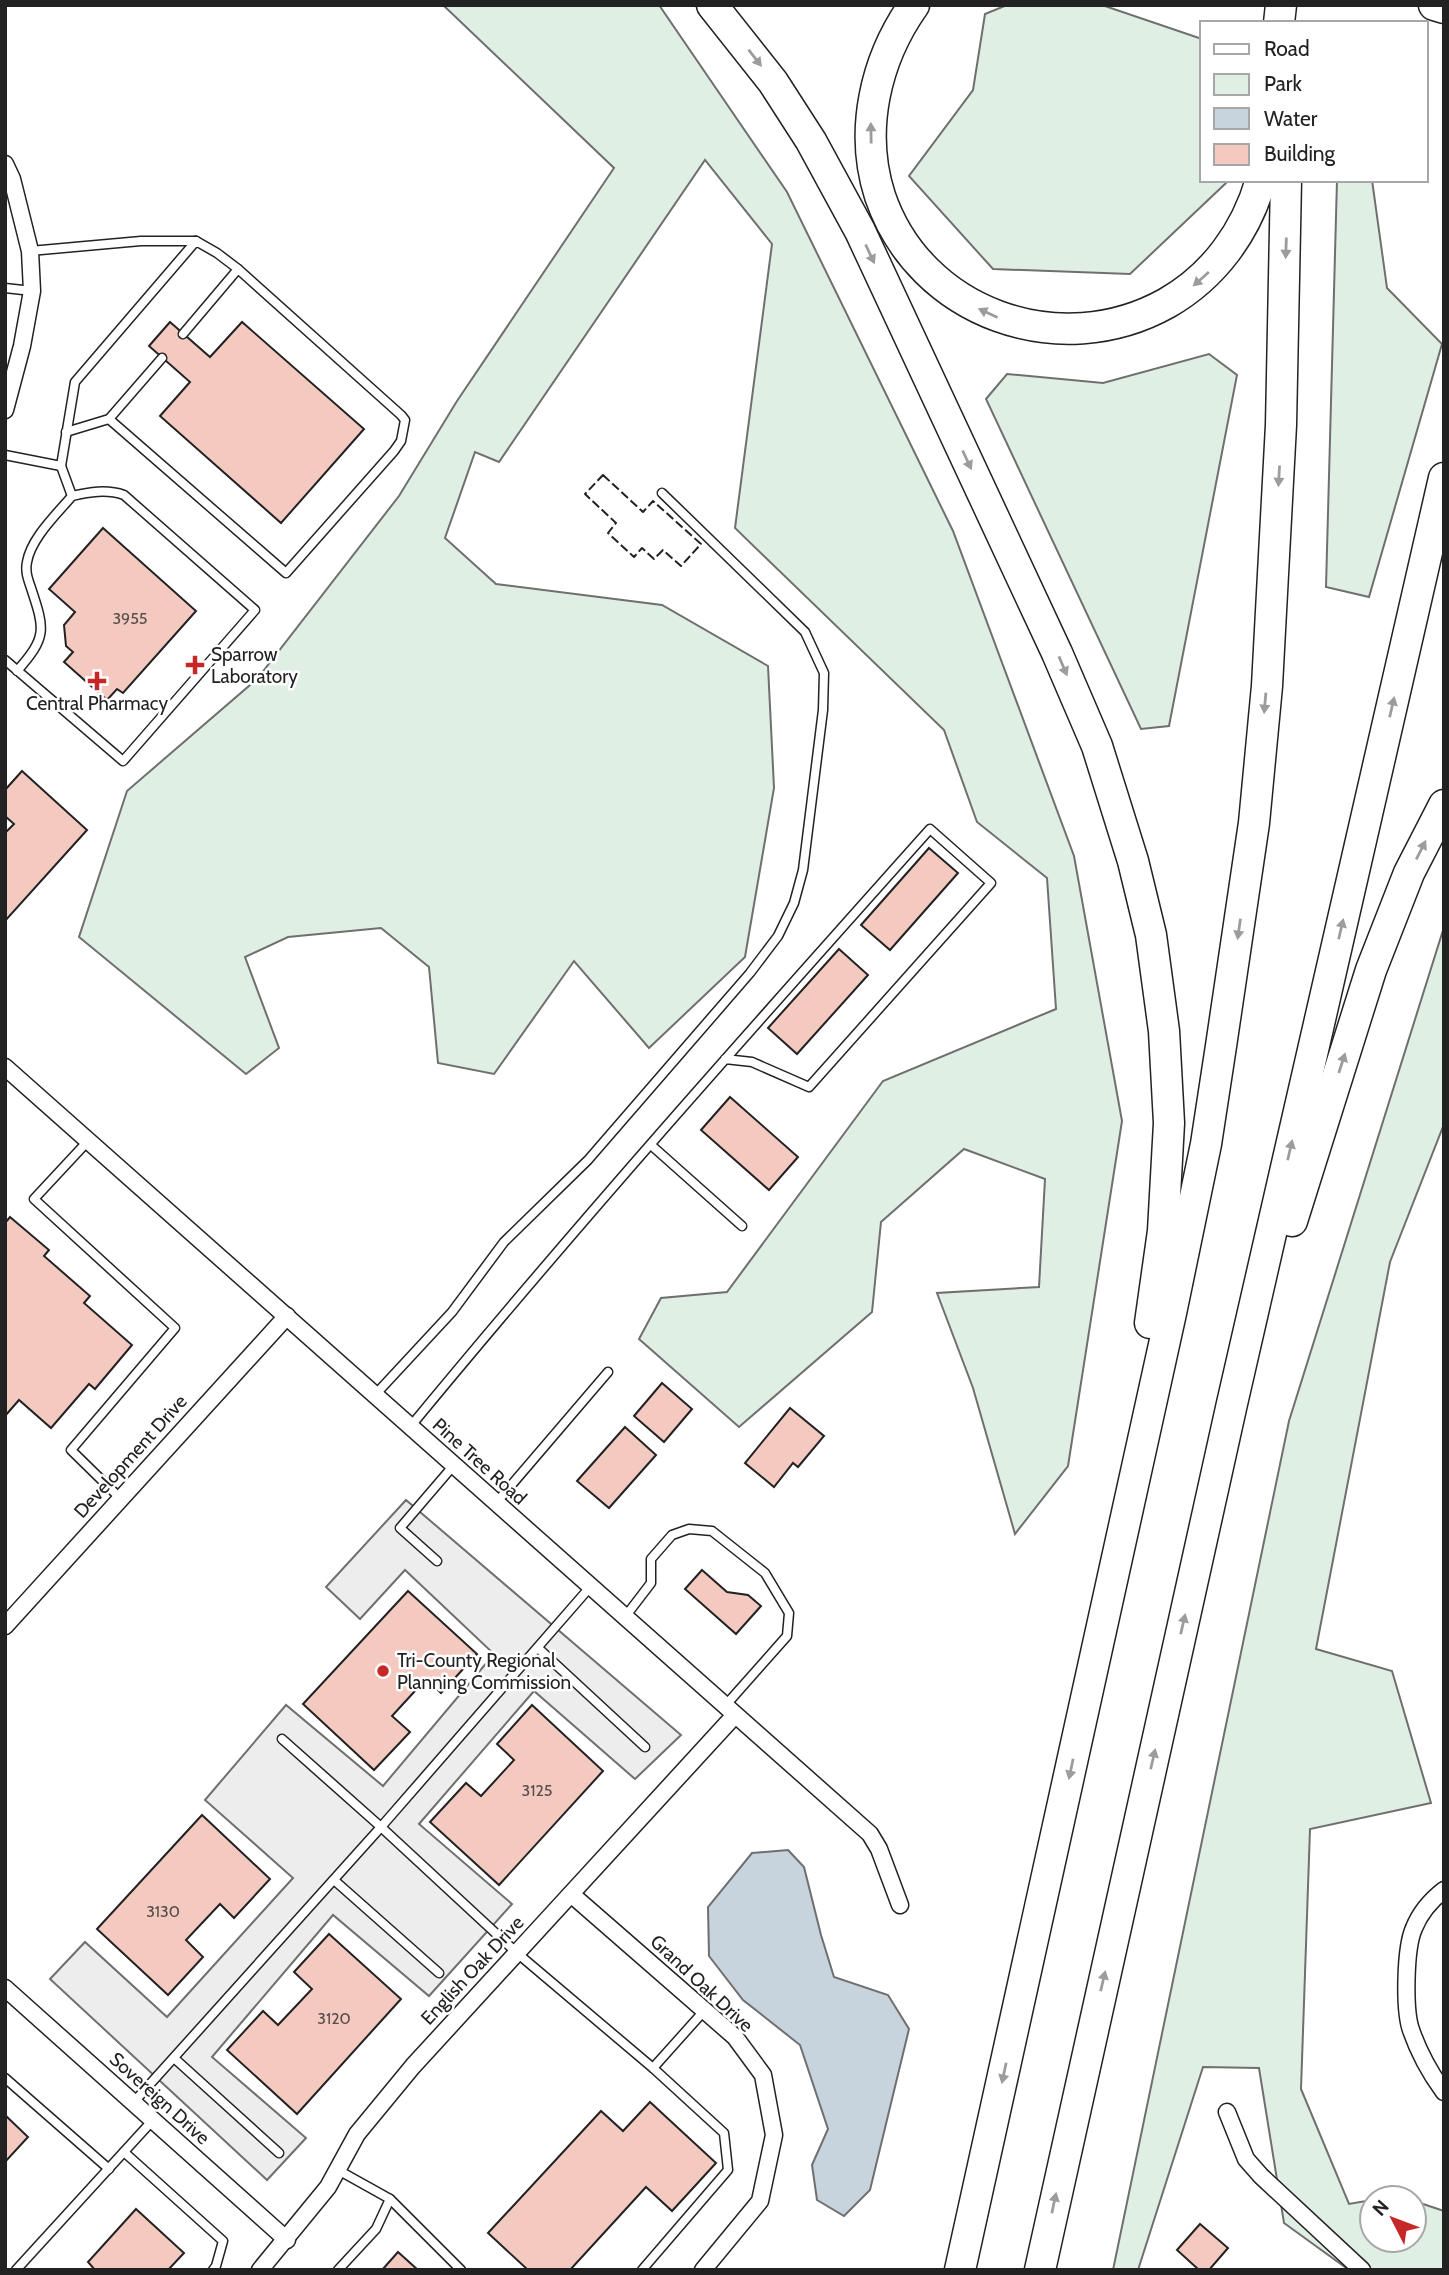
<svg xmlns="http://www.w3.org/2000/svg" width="1449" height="2275" viewBox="0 0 1449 2275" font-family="Cabin,sans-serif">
  <rect width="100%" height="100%" fill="#fff"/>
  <g fill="#e0efe3" stroke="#6f6f6f" stroke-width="2">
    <polygon points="443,5 659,5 787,192 953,531 1074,856 1122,1121 1068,1466 1015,1534 973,1388 937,1293 1039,1287 1045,1179 964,1149 881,1222 872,1312 739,1427 639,1339 661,1298 727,1292 883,1081 1056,1009 1047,878 977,822 944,730 735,528 772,244 705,160 499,462 475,452 445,538 496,584 662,605 768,666 774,788 745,957 649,1048 574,961 494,1074 438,1063 429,967 381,928 288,937 245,957 279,1048 246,1074 79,937 127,791 257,679 399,496 457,401 614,168"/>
    <polygon points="1007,5 1102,5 1202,39 1202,180 1226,180 1226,183 1130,274 993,269 909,176 973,90 985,14"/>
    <polygon points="1337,180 1372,180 1387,288 1442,344 1369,597 1326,587"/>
    <polygon points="1209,354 1237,375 1169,726 1141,729 986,399 1007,374 1103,383"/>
    <polygon points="1444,927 1444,1124 1390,1262 1316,1649 1392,1671 1431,1803 1310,1829 1301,2089 1349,2204 1372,2200 1372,2240 1414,2240 1414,2201 1444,2211 1444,2270 1349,2270 1284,2223 1259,2068 1203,2067 1138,2270 1113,2270 1289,1421"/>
  </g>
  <polygon fill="#ededed" stroke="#6f6f6f" stroke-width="2" points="406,1500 681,1735 635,1779 534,1691 419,1824 512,1904 429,1996 333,1915 212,2057 306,2138 267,2180 50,1979 85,1942 167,2017 293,1878 205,1800 286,1705 383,1786 494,1654 405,1570 360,1619 326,1587"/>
  <polygon fill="#c7d3dd" stroke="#6f6f6f" stroke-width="2" points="788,1850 804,1867 821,1935 834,1977 888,1995 909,2029 870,2190 844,2216 817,2200 812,2165 828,2129 800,2045 743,2000 709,1956 708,1907 752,1853"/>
  <g fill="#f3c9c0" stroke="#222" stroke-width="2">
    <polygon points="170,322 210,357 242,322 364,429 281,523 160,416 190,382 149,346"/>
    <polygon points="103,528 196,611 123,693 117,689 107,700 64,662 73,652 66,646 64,625 75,612 49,589"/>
    <polygon points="22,771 87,830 5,921 5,833 14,824 5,816 5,790"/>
    <polygon points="929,848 958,873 890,950 861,925"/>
    <polygon points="839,949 868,975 797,1054 768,1028"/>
    <polygon points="730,1097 798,1157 769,1190 701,1130"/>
    <polygon points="10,1217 49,1250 44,1256 90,1296 84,1303 132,1345 95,1389 89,1384 51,1428 19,1400 5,1416 5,1223"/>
    <polygon points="662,1383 692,1409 664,1442 634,1416"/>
    <polygon points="790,1408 824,1436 798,1467 793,1463 774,1487 745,1463"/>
    <polygon points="625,1427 656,1455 609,1508 577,1481"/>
    <polygon points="702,1570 727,1592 748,1595 761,1606 736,1634 685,1589"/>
    <polygon points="408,1591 477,1654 441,1693 426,1679 392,1716 410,1732 374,1770 303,1704"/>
    <polygon points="532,1705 603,1771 499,1885 430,1822 466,1783 481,1796 514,1760 497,1744"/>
    <polygon points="202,1815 270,1879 234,1918 220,1904 186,1940 203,1957 168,1995 97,1929"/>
    <polygon points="329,1934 401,1999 297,2114 227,2050 263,2011 278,2025 312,1989 294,1972"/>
    <polygon points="650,2102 716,2163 672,2211 646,2187 570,2270 528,2270 488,2233 601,2111 623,2131"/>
    <polygon points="5,2115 28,2137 5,2162"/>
    <polygon points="136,2209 184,2253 168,2270 95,2270 88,2262"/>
    <polygon points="1200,2224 1228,2248 1209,2270 1199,2270 1177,2250"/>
    <polygon points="398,2252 418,2270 382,2270"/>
  </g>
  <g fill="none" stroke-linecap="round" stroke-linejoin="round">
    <defs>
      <g id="lane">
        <polyline points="30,251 141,241 196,241"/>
        <polyline points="5,288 32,291"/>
        <polyline points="183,334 238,269"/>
        <polyline points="66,432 109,419"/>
        <polyline points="5,455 61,466 75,382 196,241 217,253 238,269 401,415 405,420 401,441 394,451 286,573 109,419 162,358"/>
        <polyline points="61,466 72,496"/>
        <path d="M5,660L123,761L255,610L124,495C107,489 89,492 72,496C57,514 31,538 27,562C25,572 28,579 31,588C45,630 47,637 17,671"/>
        <polyline points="88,1141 34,1199 175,1328 71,1450 120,1498"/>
        <polyline points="651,1145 742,1226"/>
        <polyline points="374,1396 452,1312 504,1242 588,1160 750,973 778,936 794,903 803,870 823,710 824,673 805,632 662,493"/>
        <path d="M410,1427C578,1223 754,1026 930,829L991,883L809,1087L752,1062L725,1059"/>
        <polyline points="496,1503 608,1372"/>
        <polyline points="437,1561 400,1528 454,1465"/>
        <polyline points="591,1586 381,1827 517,1953 653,2068 704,2011"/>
        <polyline points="625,1617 651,1583 651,1559 672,1535 689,1529 712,1531 765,1573 789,1613 787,1636 725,1706"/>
        <polyline points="538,1648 645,1747"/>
        <polyline points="334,1880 439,1973"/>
        <polyline points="174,2058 279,2153"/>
        <polyline points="5,2078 109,2169"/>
        <polyline points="133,2103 381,1827 282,1739"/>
        <polyline points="124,2152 223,2241 216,2266 213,2270"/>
        <polyline points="338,2170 390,2199 461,2270"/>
        <polyline points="16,2270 153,2120"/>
        <polyline points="338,2270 376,2229 390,2199"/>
        <polyline points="642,2270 728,2170 724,2133 653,2068"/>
      </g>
      <g id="street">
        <polyline points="5,164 12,179 30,251 32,291 22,346 5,410"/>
        <path d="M5,1067C294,1323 582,1579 870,1834L879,1849L900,1905"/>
        <polyline points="5,1626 287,1316"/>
        <path d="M1444,1890C1431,1900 1420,1913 1414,1928C1405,1948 1404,2010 1411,2030C1419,2053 1430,2073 1444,2092"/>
        <polyline points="571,1894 735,2037 763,2075 774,2135 760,2201 703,2270"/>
        <polyline points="5,1988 287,2240"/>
        <polyline points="1227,2112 1246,2159 1261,2176 1362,2270"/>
        <polyline points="260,2270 328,2187 357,2134 413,2066 735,1715"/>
      </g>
      <g id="highway">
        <polyline points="712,5 773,82 811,141 860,231 1057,653 1097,746 1133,861 1151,935 1164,1031 1169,1123 1163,1231 1150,1323"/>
        <path d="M914,5C875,60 859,131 880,196C920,314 1060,363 1167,303C1214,276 1246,232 1261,180"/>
        <polyline points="1434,5 1444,8"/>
        <polyline points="1279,23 1281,5"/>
        <polyline points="1292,1221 1371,970 1409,873 1444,805"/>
        <polyline points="960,2270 1171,1313 1206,1144 1221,1046 1254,823 1267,686 1281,425 1286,180"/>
        <polyline points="1040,2270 1231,1408 1444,478"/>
      </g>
    </defs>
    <use href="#lane" stroke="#222" stroke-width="11"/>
    <use href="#street" stroke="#222" stroke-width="19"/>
    <use href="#highway" stroke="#222" stroke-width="33"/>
    <use href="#lane" stroke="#fff" stroke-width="8"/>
    <use href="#street" stroke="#fff" stroke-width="16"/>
    <use href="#highway" stroke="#fff" stroke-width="30"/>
    <polygon stroke="#222" stroke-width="2" stroke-dasharray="9 3.5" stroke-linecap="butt" points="603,475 643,512 653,501 701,544 681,566 663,550 654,559 642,548 634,557 608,533 616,523 585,494"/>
  </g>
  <defs><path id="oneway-solid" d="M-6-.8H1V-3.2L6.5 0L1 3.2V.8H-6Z" transform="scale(1.75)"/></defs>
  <g fill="#9c9c9c">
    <use href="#oneway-solid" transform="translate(755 58) rotate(52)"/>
    <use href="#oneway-solid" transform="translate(871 133) rotate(-91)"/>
    <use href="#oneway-solid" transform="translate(1286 248) rotate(92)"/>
    <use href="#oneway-solid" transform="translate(870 254) rotate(65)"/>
    <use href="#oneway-solid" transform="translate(1201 279) rotate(138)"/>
    <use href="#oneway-solid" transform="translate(988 313) rotate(-155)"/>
    <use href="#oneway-solid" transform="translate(967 460) rotate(65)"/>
    <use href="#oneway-solid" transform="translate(1279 476) rotate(93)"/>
    <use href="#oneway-solid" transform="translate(1063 666) rotate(67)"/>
    <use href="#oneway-solid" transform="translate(1265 703) rotate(95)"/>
    <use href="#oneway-solid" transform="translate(1392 707) rotate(-77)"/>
    <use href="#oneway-solid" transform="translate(1421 850) rotate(-63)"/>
    <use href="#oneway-solid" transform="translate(1239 929) rotate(98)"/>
    <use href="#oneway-solid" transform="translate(1341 929) rotate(-77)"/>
    <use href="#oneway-solid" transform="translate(1342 1063) rotate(-72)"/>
    <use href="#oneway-solid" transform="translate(1290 1150) rotate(-77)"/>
    <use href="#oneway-solid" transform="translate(1183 1624) rotate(-77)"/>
    <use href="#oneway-solid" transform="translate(1153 1759) rotate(-77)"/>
    <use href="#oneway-solid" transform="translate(1071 1769) rotate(102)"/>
    <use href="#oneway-solid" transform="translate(1103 1981) rotate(-77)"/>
    <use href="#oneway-solid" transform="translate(1004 2073) rotate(102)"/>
    <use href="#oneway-solid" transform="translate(1054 2203) rotate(-78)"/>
  </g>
  <g fill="#c62828" stroke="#fff" stroke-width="2.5">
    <path d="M191.5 654.5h7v7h7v7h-7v7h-7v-7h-7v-7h7z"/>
    <path d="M93.5 670.5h7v7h7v7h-7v7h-7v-7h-7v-7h7z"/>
    <circle cx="383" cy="1671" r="7"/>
  </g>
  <g text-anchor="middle" stroke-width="5" stroke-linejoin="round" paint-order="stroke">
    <g font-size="16" fill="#564c4a">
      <text x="130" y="624">3955</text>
      <text x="537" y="1796">3125</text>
      <text x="163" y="1917">3130</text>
      <text x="334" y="2024">3120</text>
    </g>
    <g font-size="19" fill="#222" stroke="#fff" text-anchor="start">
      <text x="211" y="661">Sparrow<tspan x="211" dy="22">Laboratory</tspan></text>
      <text x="97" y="710" text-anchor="middle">Central Pharmacy</text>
      <text x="397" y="1667">Tri-County Regional<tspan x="397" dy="22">Planning Commission</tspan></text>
    </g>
    <g font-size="19" fill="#222" stroke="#fff">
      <text transform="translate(130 1456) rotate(-48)" y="7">Development Drive</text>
      <text transform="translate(480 1461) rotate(42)" y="7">Pine Tree Road</text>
      <text transform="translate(472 1970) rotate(-47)" y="7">English Oak Drive</text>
      <text transform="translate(702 1983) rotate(43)" y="7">Grand Oak Drive</text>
      <text transform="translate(160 2098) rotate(42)" y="7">Sovereign Drive</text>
    </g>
  </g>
  <rect width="1449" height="2275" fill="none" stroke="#222222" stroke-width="14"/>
  <rect x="1200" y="21" width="228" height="161" fill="#ffffff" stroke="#a7a7a7" stroke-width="2"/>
  <rect x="1214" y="44" width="35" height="10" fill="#ffffff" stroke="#a7a7a7" stroke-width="2"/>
  <text x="1264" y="56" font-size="21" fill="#222222">Road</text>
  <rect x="1214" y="74" width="35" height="21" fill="#e0efe3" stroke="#a7a7a7" stroke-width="2"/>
  <text x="1264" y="91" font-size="21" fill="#222222">Park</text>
  <rect x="1214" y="108" width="35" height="21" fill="#c7d3dd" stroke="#a7a7a7" stroke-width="2"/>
  <text x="1264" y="126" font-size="21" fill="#222222">Water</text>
  <rect x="1214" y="144" width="35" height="21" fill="#f3c9c0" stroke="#a7a7a7" stroke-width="2"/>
  <text x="1264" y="161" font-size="21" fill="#222222">Building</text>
  <g transform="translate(1393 2219) rotate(312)"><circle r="33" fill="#ffffff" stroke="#a7a7a7" stroke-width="2"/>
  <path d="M0-5L12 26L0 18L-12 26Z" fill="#c62828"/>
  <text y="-10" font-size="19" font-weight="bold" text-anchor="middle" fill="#222222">N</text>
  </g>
</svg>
